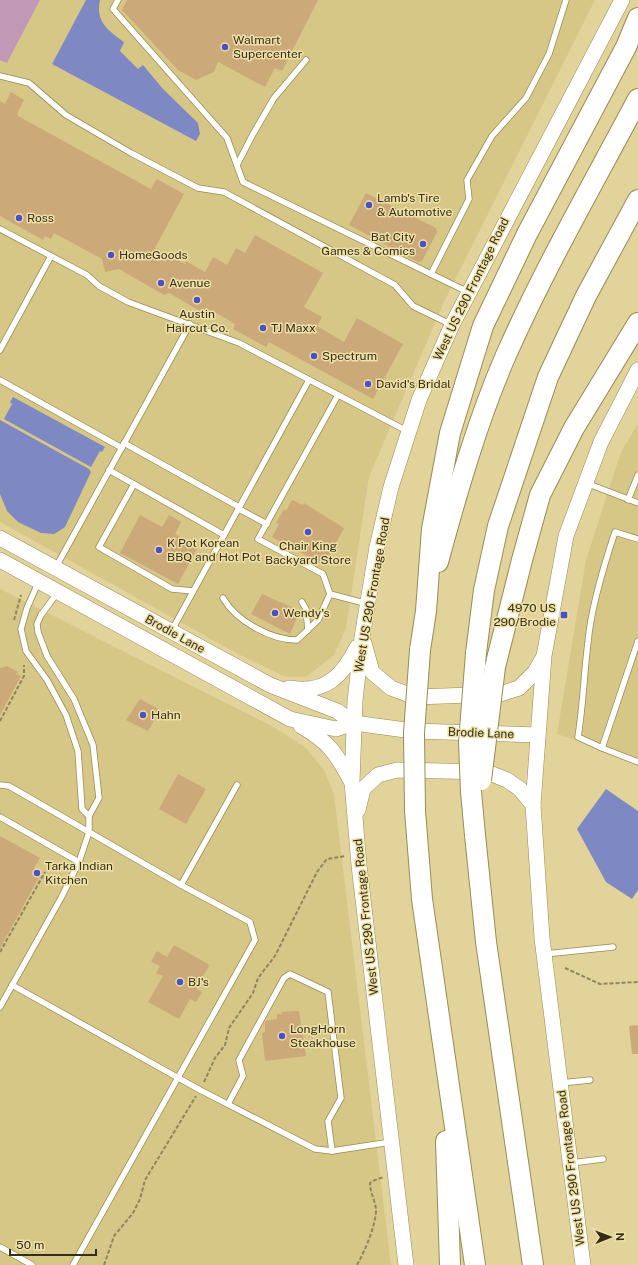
<svg xmlns="http://www.w3.org/2000/svg" width="638" height="1265" viewBox="0 0 638 1265" font-family="'Public Sans',sans-serif">
  <rect width="100%" height="100%" fill="#e1d39a"/>
  <g fill="#d7c787">
    <polygon points="40,0 595,0 444,302 369,477 346,628 334,655 306,677 286,677 238,654 0,522 0,60 7,63"/>
    <polygon points="638,424 638,760 557,734 586,560 621,452"/>
    <polygon points="0,589 272,726 306,748 324,770 334,794 391,1265 0,1265"/>
  </g>
  <polygon fill="#c198b6" points="0,0 40,0 7,63 0,60"/>
  <g fill="#7e88c3">
    <path d="M86,0H100C95,22 109,31 124,42L120,51L138,69L143,65L163,89L198,123L200,134L196,141L52,64Z"/>
    <polygon points="13,397 105,447 102,452 100,451 91,467 4,419 12,404 10,402"/>
    <polygon points="0,420 89,469 91,472 65,527 59,531 54,534 41,533 18,522 7,511 0,494"/>
    <polygon points="606,789 638,811 638,890 632,899 606,882 577,829"/>
  </g>
  <g fill="#cba979">
    <polygon points="127,0 318,0 282,71 275,68 265,87 218,62 214,72 196,80 178,70 122,10"/>
    <polygon points="11,92 24,100 17,114 18,116 151,189 157,179 184,194 155,248 185,264 186,261 205,272 213,257 227,265 236,248 245,253 255,235 323,273 304,307 322,317 317,326 344,342 357,318 403,344 373,399 269,342 266,347 233,329 235,324 213,311 205,314 169,293 164,295 119,269 105,272 102,259 54,233 51,239 45,236 43,240 0,216 0,101 5,104"/>
    <polygon points="366,193 436,228 437,232 422,261 418,262 349,225"/>
    <polygon points="292,500 303,505 304,503 344,528 324,565 272,537 279,524 276,523 284,509 286,511"/>
    <polygon points="140,515 162,527 169,515 181,522 175,534 198,547 178,584 120,553"/>
    <polygon points="262,594 300,611 290,634 251,614"/>
    <polygon points="7,666 18,672 16,674 21,676 0,715 0,668"/>
    <polygon points="140,699 160,710 148,731 126,720"/>
    <polygon points="178,774 206,789 186,824 159,809"/>
    <polygon points="0,836 40,858 34,868 42,872 0,948"/>
    <polygon points="174,945 208,964 209,966 196,988 202,992 196,1002 190,999 179,1019 148,1002 163,976 156,973 160,966 151,962 157,951 167,957"/>
    <polygon points="294,1011 299,1011 306,1056 265,1061 262,1033 265,1032 265,1021 277,1019 277,1014 282,1014 281,1012"/>
    <polygon points="638,1025 638,1054 632,1054 629,1026"/>
  </g>
  <g fill="none" stroke-linecap="round" stroke-linejoin="round">
    <defs>
      <g id="service">
        <polyline points="118,0 113,9 227,138 243,182 431,274"/>
        <polyline points="0,76 29,83 66,115 131,153 198,188 224,192 395,285 413,306 452,325"/>
        <polyline points="237,165 253,134 274,98 306,60"/>
        <polyline points="0,229 87,275 99,286 128,302 239,343 409,432"/>
        <polyline points="468,292 431,274 469,199 467,180 492,136 526,98 549,54 566,0"/>
        <polyline points="0,350 51,256"/>
        <polyline points="0,380 122,448"/>
        <polyline points="338,395 258,539 323,574 330,594 368,604"/>
        <polyline points="124,443 239,507"/>
        <polyline points="109,470 224,535"/>
        <polyline points="586,483 638,503"/>
        <polyline points="134,484 99,547 172,589 193,591"/>
        <polyline points="628,500 638,475"/>
        <polyline points="239,509 267,524"/>
        <path d="M638,539L615,532C604,565 591,608 588,642C584,674 583,706 578,737L602,748L638,641"/>
        <polyline points="56,567 190,324"/>
        <polyline points="38,583 27,608 21,629 26,651 47,680 66,715 78,751 82,809 89,816"/>
        <path d="M223,598C236,621 271,640 297,640L318,620L330,594"/>
        <polyline points="302,602 306,609 308,630"/>
        <polyline points="172,630 309,380"/>
        <polyline points="602,748 638,762"/>
        <polyline points="0,785 9,786 181,885"/>
        <polyline points="0,817 79,862"/>
        <polyline points="545,954 613,947"/>
        <polyline points="12,985 200,1090 315,1149 332,1151 391,1142"/>
        <polyline points="0,1007 61,898 79,862 89,832 89,816 99,798 93,745 74,699 47,656 38,632 37,624 41,615 58,592"/>
        <polyline points="561,1083 590,1080"/>
        <polyline points="228,1104 243,1076 239,1060 284,978 290,974 328,992 341,1098 328,1121 332,1151"/>
        <polyline points="571,1163 603,1159"/>
        <polyline points="0,1247 32,1265"/>
        <polyline points="73,1265 255,940 250,922 181,885 237,785"/>
      </g>
      <g id="secondary">
        <polyline points="0,538 270,685 337,711 354,723"/>
        <polyline points="0,560 290,719 336,729 354,723 413,731 538,735"/>
        <polyline points="364,643 372,672 391,688 415,697 500,694 519,688 535,672 543,658"/>
        <path d="M289,688C325,694 342,677 357,647"/>
        <path d="M301,726C329,742 336,753 351,781"/>
        <polyline points="358,810 363,789 378,775 397,770 487,772 507,780 520,789 533,805"/>
        <polyline points="406,1265 359,865 352,782 355,701 362,637 377,547 391,487 419,400 452,325 622,0"/>
        <polyline points="583,1265 542,938 533,805 544,656 566,536 601,442 638,370"/>
      </g>
      <g id="motorway">
        <path d="M438,562C457,492 477,422 506,355C545,267 593,184 638,99"/>
        <polyline points="420,650 426,611 432,529 450,433 483,326 527,234 626,47 638,18"/>
        <polyline points="476,653 484,590 498,526 548,377 586,296 638,200"/>
        <polyline points="495,667 522,560 540,495 574,428 638,323"/>
        <polyline points="415,811 422,899 475,1265"/>
        <polyline points="475,835 486,942 533,1265"/>
        <polyline points="446,1141 450,1265"/>
      </g>
    </defs>
    <use href="#service" stroke="#998b55" stroke-width="7"/>
    <use href="#secondary" stroke="#998b55" stroke-width="16"/>
    <use href="#motorway" stroke="#998b55" stroke-width="22"/>
    <g stroke="#90865d" stroke-width="2" stroke-dasharray="4 2" stroke-linecap="butt">
      <polyline points="14,620 21,595"/>
      <polyline points="0,721 24,676 24,665"/>
      <polyline points="0,952 45,872"/>
      <polyline points="565,968 600,984 638,982"/>
      <polyline points="204,1082 215,1058 225,1045 229,1028 253,993 258,978 275,956 317,872 327,859 346,856"/>
      <polyline points="104,1265 114,1236 133,1213 140,1199 145,1180 196,1096"/>
      <path d="M357,1265C365,1251 375,1227 376,1211C376,1202 370,1193 370,1183L375,1180L384,1177"/>
    </g>
    <use href="#service" stroke="#fff" stroke-width="5.5"/>
    <use href="#secondary" stroke="#fff" stroke-width="15"/>
    <use href="#motorway" stroke="#fff" stroke-width="20"/>
    <defs>
      <g id="motorway-bridge">
        <polyline points="481,780 495,667"/>
        <polyline points="415,811 414,733 420,650"/>
        <polyline points="475,835 471,792 469,742 476,653"/>
      </g>
    </defs>
    <use href="#motorway-bridge" stroke="#998b55" stroke-width="22" stroke-linecap="butt"/>
    <use href="#motorway-bridge" stroke="#fff" stroke-width="20"/>
  </g>
  <g fill="#4b50c5" stroke="#eee0a7" stroke-width="1.5">
    <circle cx="225" cy="47" r="4"/>
    <circle cx="369" cy="205" r="4"/>
    <circle cx="19" cy="218" r="4"/>
    <circle cx="423" cy="244" r="4"/>
    <circle cx="111" cy="255" r="4"/>
    <circle cx="161" cy="283" r="4"/>
    <circle cx="197" cy="300" r="4"/>
    <circle cx="263" cy="328" r="4"/>
    <circle cx="314" cy="356" r="4"/>
    <circle cx="368" cy="384" r="4"/>
    <circle cx="308" cy="532" r="4"/>
    <circle cx="159" cy="550" r="4"/>
    <circle cx="275" cy="613" r="4"/>
    <rect x="560" y="611" width="8" height="8" rx="2"/>
    <circle cx="143" cy="715" r="4"/>
    <circle cx="37" cy="873" r="4"/>
    <circle cx="180" cy="982" r="4"/>
    <circle cx="282" cy="1036" r="4"/>
  </g>
  <g text-anchor="middle" stroke-width="3" stroke-linejoin="round" paint-order="stroke">
    <g font-size="12" fill="#342e18" stroke="#eee0a7" text-anchor="start">
      <text x="233" y="44">Walmart<tspan x="233" dy="14">Supercenter</tspan></text>
      <text x="377" y="202">Lamb's Tire<tspan x="377" dy="14">&amp; Automotive</tspan></text>
      <text x="27" y="222">Ross</text>
      <text x="415" y="241" text-anchor="end">Bat City<tspan x="415" dy="14">Games &amp; Comics</tspan></text>
      <text x="119" y="259">HomeGoods</text>
      <text x="169" y="287">Avenue</text>
      <text x="197" y="318" text-anchor="middle">Austin<tspan x="197" dy="14">Haircut Co.</tspan></text>
      <text x="271" y="332">TJ Maxx</text>
      <text x="322" y="360">Spectrum</text>
      <text x="376" y="388">David's Bridal</text>
      <text x="167" y="547">K Pot Korean<tspan x="167" dy="14">BBQ and Hot Pot</tspan></text>
      <text x="308" y="550" text-anchor="middle">Chair King<tspan x="308" dy="14">Backyard Store</tspan></text>
      <text x="556" y="612" text-anchor="end">4970 US<tspan x="556" dy="14">290/Brodie</tspan></text>
      <text x="283" y="617">Wendy's</text>
      <text x="151" y="719">Hahn</text>
      <text x="45" y="870">Tarka Indian<tspan x="45" dy="14">Kitchen</tspan></text>
      <text x="188" y="986">BJ's</text>
      <text x="290" y="1033">LongHorn<tspan x="290" dy="14">Steakhouse</tspan></text>
    </g>
    <g font-size="12" fill="#342e18" stroke="#eee0a7">
      <text transform="translate(471 289) rotate(-64)" y="4">West US 290 Frontage Road</text>
      <text transform="translate(372 595) rotate(-80)" y="4">West US 290 Frontage Road</text>
      <text transform="translate(175 634) rotate(29)" y="4">Brodie Lane</text>
      <text transform="translate(481 733) rotate(2)" y="4">Brodie Lane</text>
      <text transform="translate(366 917) rotate(-96)" y="4">West US 290 Frontage Road</text>
      <text transform="translate(571 1168) rotate(-97)" y="4">West US 290 Frontage Road</text>
    </g>
  </g>
  <g transform="translate(610 1237) rotate(89)" stroke="#eee0a7" stroke-width="3" paint-order="stroke">
  <path d="M0-3L7 15L0 10L-7 15Z" fill="#342e18"/>
  <text y="-6" font-size="11" font-weight="bold" text-anchor="middle" fill="#342e18">N</text>
  </g>
  <path d="M10 1249v6h86v-6" fill="none" stroke="#342e18" stroke-width="2"/>
  <text x="16" y="1249" font-size="12" fill="#342e18" stroke="#eee0a7" stroke-width="3" paint-order="stroke">50 m</text>
</svg>
